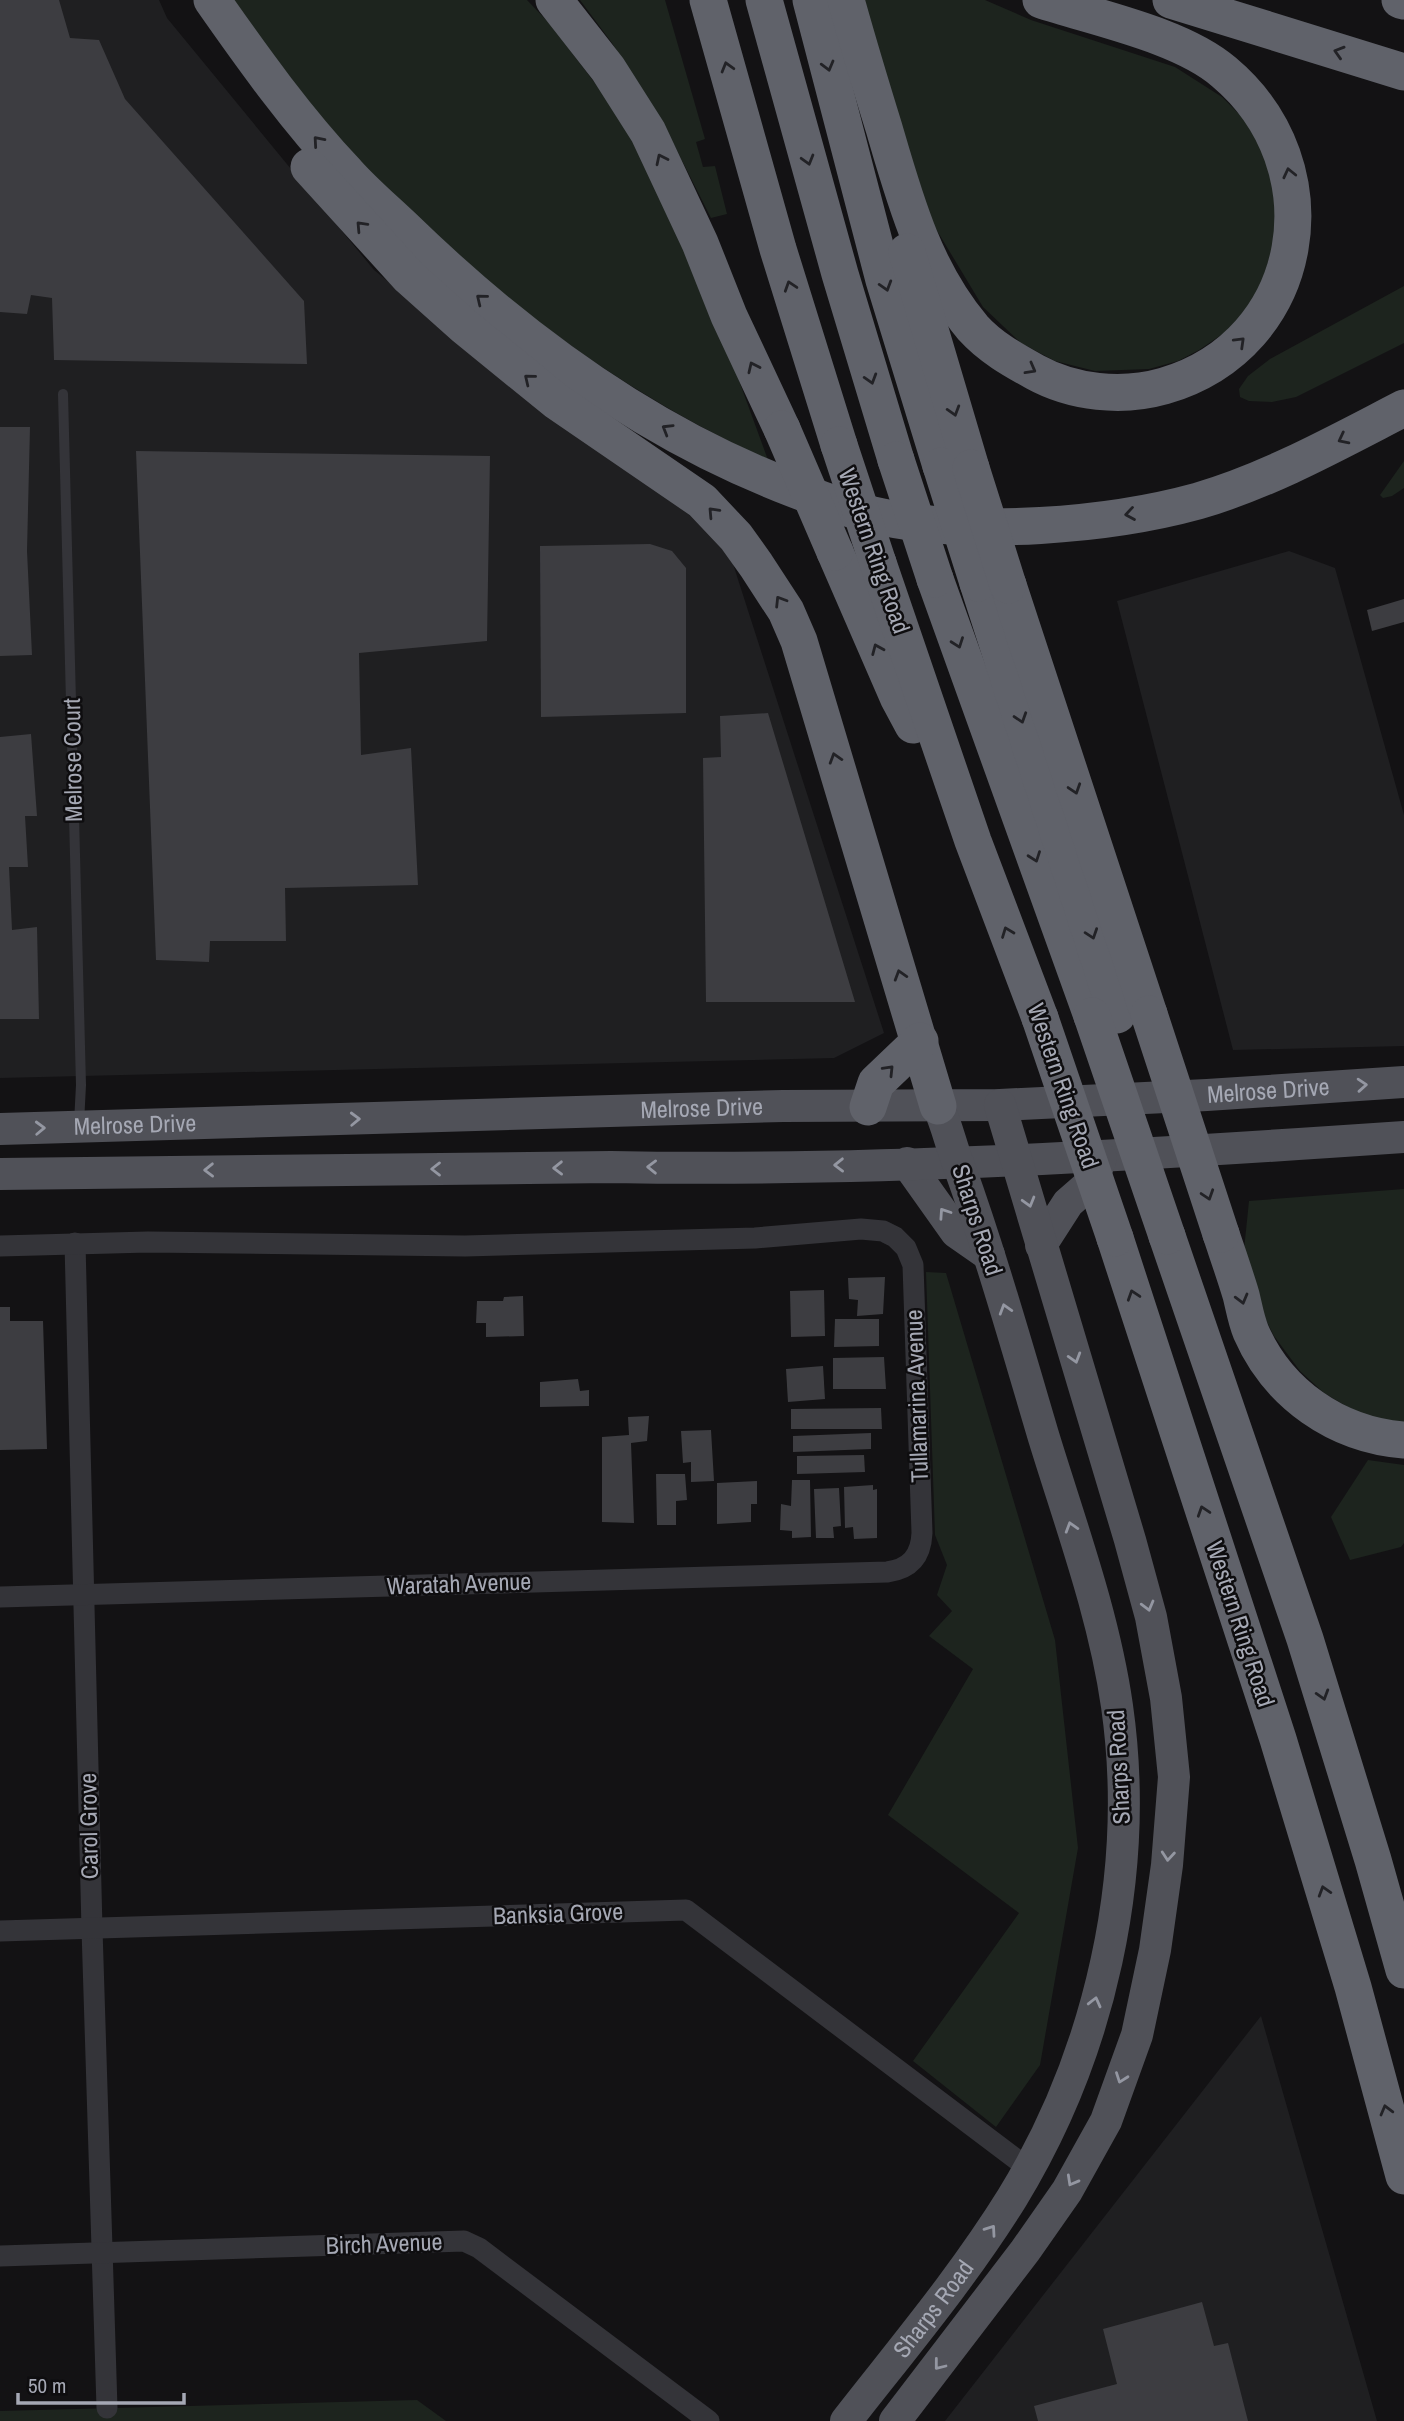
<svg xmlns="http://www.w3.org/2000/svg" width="1404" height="2421" viewBox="0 0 1404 2421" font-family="'Archivo Narrow',sans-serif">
  <rect width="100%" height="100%" fill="#131214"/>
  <g fill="#1f1f21">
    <polygon points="0,0 159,0 167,18 374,270 556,418 725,539 884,1033 834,1058 0,1078"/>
    <polygon points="1289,551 1335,568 1404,815 1404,1046 1233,1050 1117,601"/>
    <polygon points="1261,2016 1377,2421 945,2421"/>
  </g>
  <g fill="#1d241e">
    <path d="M230,0H527L549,23L627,125L688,241L768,460C642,402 529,323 427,228C410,211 390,195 373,177C321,122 276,61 230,0Z"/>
    <polygon points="580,0 665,0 705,139 696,142 703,167 715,166 727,214 711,218 663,123 612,43"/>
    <polygon points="865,0 985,0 1031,20 1175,67 1222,97 1244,119 1262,146 1284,204 1258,298 1224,333 1199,350 1178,361 1149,369 1095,371 1055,361 1021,343 983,307 930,219 868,19"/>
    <polygon points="1404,286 1404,343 1296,397 1272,402 1249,401 1240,397 1239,389 1248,376 1270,359"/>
    <polygon points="1404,461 1404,488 1392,496 1383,498 1380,495"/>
    <polygon points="1404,1189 1404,1427 1358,1413 1324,1393 1300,1371 1274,1336 1254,1296 1244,1250 1249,1201"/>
    <polygon points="926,1272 946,1273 1055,1640 1078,1848 1040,2065 996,2127 913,2061 1019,1913 888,1815 973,1669 929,1636 952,1611 937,1595 947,1565 935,1535"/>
    <polygon points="1368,1460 1404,1465 1404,1543 1401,1547 1350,1560 1331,1517"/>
    <polygon points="417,2400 446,2421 0,2421 0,2411"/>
  </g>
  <g fill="#3d3d41">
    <polygon points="0,0 59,0 70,38 99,40 125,99 304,301 307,364 54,360 52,298 31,295 27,314 0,312"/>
    <polygon points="0,427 30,427 27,551 32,655 0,656"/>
    <polygon points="136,451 490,456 487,641 359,653 361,755 411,748 418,885 285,888 286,941 210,941 209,962 156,960"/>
    <polygon points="650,544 672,551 686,568 686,713 541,717 540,546"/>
    <polygon points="1404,599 1404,622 1372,631 1367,610"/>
    <polygon points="768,713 855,1002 706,1002 703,758 721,757 720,716"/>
    <polygon points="31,734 37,816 25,816 28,867 9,867 12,930 37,927 39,1019 0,1019 0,737"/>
    <polygon points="885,1277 883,1314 857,1316 858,1300 849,1299 848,1278"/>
    <polygon points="824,1290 825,1336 791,1337 790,1291"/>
    <polygon points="523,1296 524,1336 486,1337 486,1323 476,1323 477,1301 503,1301 504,1297"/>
    <polygon points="0,1307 10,1307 10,1321 43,1321 47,1449 0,1450"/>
    <polygon points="835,1319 879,1319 879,1346 834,1347"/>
    <polygon points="884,1357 886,1389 833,1389 833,1358"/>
    <polygon points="823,1366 825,1399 788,1402 786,1369"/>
    <polygon points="578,1379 580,1391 589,1390 589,1406 540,1407 540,1382"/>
    <polygon points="881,1408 882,1429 791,1429 791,1409"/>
    <polygon points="649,1416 647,1441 631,1443 634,1523 602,1522 602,1437 629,1435 628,1417"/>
    <polygon points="711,1430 714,1481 691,1482 691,1462 683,1463 681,1431"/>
    <polygon points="871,1433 871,1449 793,1452 793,1436"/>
    <polygon points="864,1455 865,1472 797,1474 797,1456"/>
    <polygon points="656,1474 685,1474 687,1500 676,1501 676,1525 657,1525"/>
    <polygon points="792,1480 810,1480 811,1537 792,1538 792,1531 780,1530 781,1504 791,1506"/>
    <polygon points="757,1481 757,1504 751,1504 751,1522 717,1524 717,1483"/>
    <polygon points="873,1485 873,1490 877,1489 877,1538 854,1539 853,1527 845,1528 844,1487"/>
    <polygon points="839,1488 841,1526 833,1527 834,1538 816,1538 814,1489"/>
    <polygon points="1202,2302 1214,2346 1228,2343 1248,2421 1038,2421 1034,2406 1117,2384 1103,2329"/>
  </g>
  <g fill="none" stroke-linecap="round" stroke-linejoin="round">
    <polyline stroke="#343439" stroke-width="10" points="63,394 81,1085 79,1123"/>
    <g stroke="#343439" stroke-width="21">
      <polyline points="75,1243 92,1929 107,2408"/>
      <path d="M0,1246L148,1242L465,1246L755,1238L861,1229L883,1231L895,1237L906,1248L913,1265L922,1533C921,1556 910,1569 887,1572L0,1597"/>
      <polyline points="0,1931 686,1910 1029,2169"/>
      <polyline points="0,2256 464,2241 479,2248 709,2421"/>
    </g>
    <g stroke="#505158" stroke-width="32">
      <path id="s1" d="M0,1129L783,1106L1000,1105L1207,1095L1404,1082"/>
      <polyline points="907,1163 956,1232 989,1255"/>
      <path d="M0,1174L611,1167C875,1172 1141,1155 1404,1137"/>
      <polyline points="1041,1245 1068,1203 1092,1182 1101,1158"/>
      <path id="s2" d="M846,2421C903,2348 963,2277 1012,2198C1100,2054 1141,1874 1117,1706C1104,1615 1071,1526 1044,1438C1017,1347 991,1255 959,1166C951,1146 947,1125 938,1106"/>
      <polyline points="895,2421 1025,2251 1067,2191 1106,2121 1137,2035 1155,1950 1167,1865 1174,1777 1166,1698 1151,1617 1130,1540 1000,1105"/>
    </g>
    <g stroke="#60626a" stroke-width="37">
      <path d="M212,0C254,60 297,120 347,173C364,192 384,209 403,227C513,334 637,427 781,484C814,497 847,510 882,517C974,536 1107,526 1198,501C1270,480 1338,442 1404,408"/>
      <polyline points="554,0 608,69 648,132 700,243 729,316 782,429"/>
      <polyline points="708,0 778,249 839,445"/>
      <polyline points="764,0 840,274 896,460"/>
      <polyline points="811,0 884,280 941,466"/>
      <path d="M846,0C858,43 871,86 884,128C905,200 924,270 973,328C990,347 1013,360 1035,372C1073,393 1122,398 1164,386C1308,344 1336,166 1224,72C1181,35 1096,18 1041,0"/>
      <polyline points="1171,0 1404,72"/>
      <polyline points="1400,0 1404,1"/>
      <polyline points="309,167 409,277 465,327 556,401 702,501 736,537 756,565 786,611 799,641 938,1106"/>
      <polyline points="907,252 971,468"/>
      <polyline points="835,552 898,697 913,725"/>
      <polyline points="878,563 973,841 1040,1018"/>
      <polyline points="935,579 1092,1016"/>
      <polyline points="978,583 1117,1015"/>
      <polyline points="1008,585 1149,1014"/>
      <polyline points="868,1107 876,1083 920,1041"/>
      <path d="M1221,1234C1228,1255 1235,1275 1241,1295C1244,1307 1246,1320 1251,1332C1278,1394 1337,1435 1404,1440"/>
      <polyline points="1167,1236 1305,1639 1373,1860 1404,1970"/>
      <polyline points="1115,1238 1278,1739 1353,1987 1404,2176"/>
    </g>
    <g stroke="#60626a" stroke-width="37">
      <polyline points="782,429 835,552"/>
      <polyline points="839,445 878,563"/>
      <polyline points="896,460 935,579"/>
      <polyline points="941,466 978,583"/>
      <polyline points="971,468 1008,585"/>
      <polyline points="1149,1014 1221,1234"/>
      <polyline points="1092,1016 1167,1236"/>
      <polyline points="1040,1018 1115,1238"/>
    </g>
  </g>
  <defs><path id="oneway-chevron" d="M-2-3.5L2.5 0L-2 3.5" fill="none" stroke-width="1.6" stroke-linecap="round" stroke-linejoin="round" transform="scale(1.75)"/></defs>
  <g stroke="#222226">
    <use href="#oneway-chevron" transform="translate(1339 52) rotate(-163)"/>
    <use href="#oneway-chevron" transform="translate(828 66) rotate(75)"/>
    <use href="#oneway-chevron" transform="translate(727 67) rotate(-106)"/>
    <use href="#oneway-chevron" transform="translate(318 141) rotate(-131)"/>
    <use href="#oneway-chevron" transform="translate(661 159) rotate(-116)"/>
    <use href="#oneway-chevron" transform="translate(808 160) rotate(74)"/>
    <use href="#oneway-chevron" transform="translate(1289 173) rotate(-103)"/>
    <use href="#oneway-chevron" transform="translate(361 226) rotate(-133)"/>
    <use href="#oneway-chevron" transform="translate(790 286) rotate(-108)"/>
    <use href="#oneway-chevron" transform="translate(886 286) rotate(73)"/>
    <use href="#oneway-chevron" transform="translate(481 299) rotate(-141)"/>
    <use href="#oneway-chevron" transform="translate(1240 342) rotate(-44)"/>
    <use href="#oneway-chevron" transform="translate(753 367) rotate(-115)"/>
    <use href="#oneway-chevron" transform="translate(1031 369) rotate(29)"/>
    <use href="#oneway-chevron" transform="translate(529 379) rotate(-141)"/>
    <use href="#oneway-chevron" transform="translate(871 379) rotate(73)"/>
    <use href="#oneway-chevron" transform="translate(954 411) rotate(73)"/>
    <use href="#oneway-chevron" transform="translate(667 429) rotate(-149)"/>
    <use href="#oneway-chevron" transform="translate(1343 439) rotate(153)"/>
    <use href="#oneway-chevron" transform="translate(713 512) rotate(-133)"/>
    <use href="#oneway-chevron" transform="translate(1130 514) rotate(171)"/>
    <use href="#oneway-chevron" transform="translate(780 601) rotate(-122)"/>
    <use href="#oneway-chevron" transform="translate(958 643) rotate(70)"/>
    <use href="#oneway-chevron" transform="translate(877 649) rotate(-113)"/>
    <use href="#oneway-chevron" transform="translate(1021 718) rotate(72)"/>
    <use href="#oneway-chevron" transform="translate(835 758) rotate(-107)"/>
    <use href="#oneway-chevron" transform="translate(1075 789) rotate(72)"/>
    <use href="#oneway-chevron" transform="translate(1035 857) rotate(70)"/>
    <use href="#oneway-chevron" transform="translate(1007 932) rotate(-111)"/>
    <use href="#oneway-chevron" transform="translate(1092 934) rotate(71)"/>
    <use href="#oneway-chevron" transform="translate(900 975) rotate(-107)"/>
    <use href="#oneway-chevron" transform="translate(889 1070) rotate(-46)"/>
    <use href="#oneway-chevron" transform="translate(1208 1195) rotate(72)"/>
    <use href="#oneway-chevron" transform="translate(1133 1295) rotate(-108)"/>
    <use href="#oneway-chevron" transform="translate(1242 1299) rotate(75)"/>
    <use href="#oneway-chevron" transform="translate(1203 1511) rotate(-108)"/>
    <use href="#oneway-chevron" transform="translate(1323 1695) rotate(73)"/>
    <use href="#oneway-chevron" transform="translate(1324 1891) rotate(-107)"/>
    <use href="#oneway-chevron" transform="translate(1386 2110) rotate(-105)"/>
  </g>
  <g stroke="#9497a2">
    <use href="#oneway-chevron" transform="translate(1362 1085) rotate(-4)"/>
    <use href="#oneway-chevron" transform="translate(355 1119) rotate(-2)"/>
    <use href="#oneway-chevron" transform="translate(40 1128) rotate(-2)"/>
    <use href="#oneway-chevron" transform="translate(839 1165) rotate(179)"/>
    <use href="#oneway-chevron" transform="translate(652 1167) rotate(-179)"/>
    <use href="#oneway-chevron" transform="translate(558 1168) rotate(179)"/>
    <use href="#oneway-chevron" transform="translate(436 1169) rotate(180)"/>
    <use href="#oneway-chevron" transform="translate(209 1170) rotate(179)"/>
    <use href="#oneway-chevron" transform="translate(1029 1202) rotate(74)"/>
    <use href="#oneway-chevron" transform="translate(944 1213) rotate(-124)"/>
    <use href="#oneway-chevron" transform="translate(1005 1309) rotate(-107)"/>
    <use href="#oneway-chevron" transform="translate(1075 1358) rotate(73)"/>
    <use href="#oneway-chevron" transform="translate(1071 1527) rotate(-107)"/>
    <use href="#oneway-chevron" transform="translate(1148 1606) rotate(75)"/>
    <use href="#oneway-chevron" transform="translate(1168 1856) rotate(95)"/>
    <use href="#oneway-chevron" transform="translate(1095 2002) rotate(-76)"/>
    <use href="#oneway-chevron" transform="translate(1121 2078) rotate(110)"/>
    <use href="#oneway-chevron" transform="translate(1072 2181) rotate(119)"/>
    <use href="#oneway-chevron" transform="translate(991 2230) rotate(-55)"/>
    <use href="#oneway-chevron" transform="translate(939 2365) rotate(128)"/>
  </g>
  <g text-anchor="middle" stroke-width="5" stroke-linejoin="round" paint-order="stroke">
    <g font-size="24" fill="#a5a8b4" stroke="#0e0d0f">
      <text transform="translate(874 551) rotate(71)" y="8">Western Ring Road</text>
      <text transform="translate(73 760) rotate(-91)" y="8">Melrose Court</text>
      <text transform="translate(1063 1086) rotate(71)" y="8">Western Ring Road</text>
      <text dy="8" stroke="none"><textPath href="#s1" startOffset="1269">Melrose Drive</textPath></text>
      <text dy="8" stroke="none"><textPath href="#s1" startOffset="702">Melrose Drive</textPath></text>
      <text dy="8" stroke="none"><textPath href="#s1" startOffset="135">Melrose Drive</textPath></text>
      <text transform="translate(977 1220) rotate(72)" y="8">Sharps Road</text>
      <text transform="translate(917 1396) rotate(-92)" y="8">Tullamarina Avenue</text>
      <text transform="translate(459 1584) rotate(-2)" y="8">Waratah Avenue</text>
      <text transform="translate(1240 1624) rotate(72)" y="8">Western Ring Road</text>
      <text transform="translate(1119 1767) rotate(-93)" y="8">Sharps Road</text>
      <text transform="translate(89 1826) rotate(-91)" y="8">Carol Grove</text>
      <text transform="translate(558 1914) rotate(-2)" y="8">Banksia Grove</text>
      <text transform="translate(384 2244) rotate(-2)" y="8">Birch Avenue</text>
      <text dy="8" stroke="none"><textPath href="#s2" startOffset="142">Sharps Road</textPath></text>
    </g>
  </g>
  <path d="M18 2393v10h166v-10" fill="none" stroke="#a5a8b4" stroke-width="3.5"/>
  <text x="28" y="2393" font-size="21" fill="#a5a8b4" stroke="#0e0d0f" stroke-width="5" paint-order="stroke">50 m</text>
</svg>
